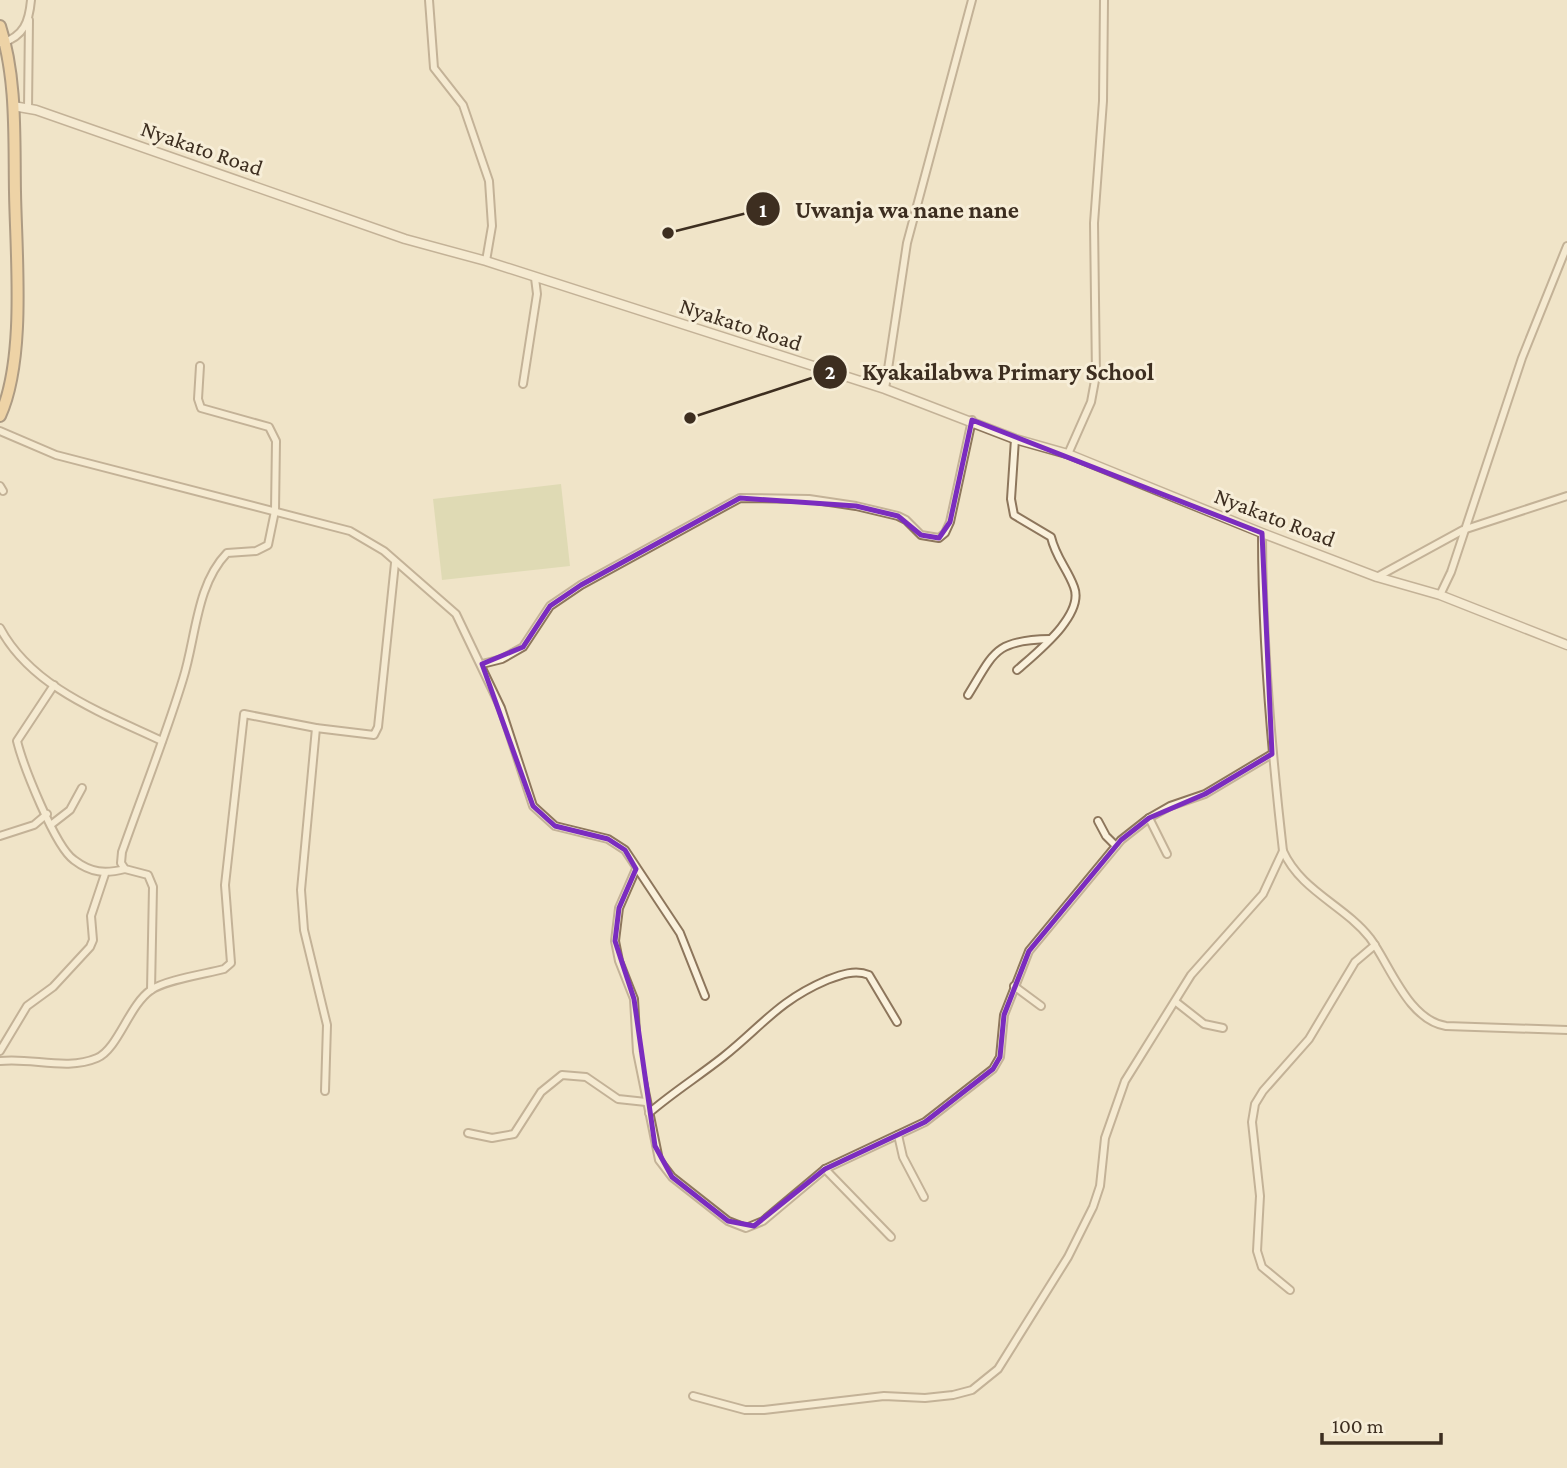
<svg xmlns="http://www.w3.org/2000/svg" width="1567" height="1468" viewBox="0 0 1567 1468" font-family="'Crimson Pro',serif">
  <rect width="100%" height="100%" fill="#f0e4c8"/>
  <polygon fill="#c9cf9b" points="561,484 570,566 442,580 433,499"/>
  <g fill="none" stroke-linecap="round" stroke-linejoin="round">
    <defs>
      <g id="minor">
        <polyline points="429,0 434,68 463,105 489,181 492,226 486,261"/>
        <path d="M2,43C24,36 29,22 31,0"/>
        <polyline points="28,109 29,20"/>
        <polyline points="523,384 537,294 535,278"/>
        <polyline points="885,389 907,243 972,0"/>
        <polyline points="0,431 56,455 350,531 384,551 456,614 501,708 533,806 555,826 608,839 625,850 680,933 705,996"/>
        <path d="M1015,439L1011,499L1014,515L1051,537C1056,558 1067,568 1074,587C1085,615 1036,653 1017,670"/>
        <polyline points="1068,454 1091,402 1096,375 1094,223 1103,101 1104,0"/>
        <polyline points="0,486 3,491"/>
        <path d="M1262,533C1262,639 1271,746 1283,851C1301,891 1344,905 1370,938C1390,965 1408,1020 1446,1026L1567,1030"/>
        <polyline points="1377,577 1463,530 1567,496"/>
        <polyline points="1440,595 1451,572 1522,358 1567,246"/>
        <path d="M0,628C32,688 103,713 162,741"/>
        <polyline points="482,664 502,659 523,647 550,606 581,585 740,498 809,499 856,506 898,516 906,520 921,535 939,538 945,533 950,522 972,420"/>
        <path d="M54,685L17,741C23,765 55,847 74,860C91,873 105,874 125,869"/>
        <path d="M968,695C994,653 994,640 1050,639"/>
        <polyline points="316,728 301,890 304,930 327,1025 325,1091"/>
        <polyline points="1149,818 1167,854"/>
        <polyline points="1098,821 1106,836 1116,846"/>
        <polyline points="52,824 70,810 82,788"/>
        <polyline points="0,836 34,825 47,814"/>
        <polyline points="636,869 619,908 615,941 619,961 634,999 637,1052 659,1160 672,1177 728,1221 746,1228 763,1221 825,1169 925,1122 993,1069 1000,1057 1004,1015 1029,951 1121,840 1149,818 1170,806 1205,794 1272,754"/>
        <polyline points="1014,986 1041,1006"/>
        <path d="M151,990L153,887L148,875L125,869L121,863L122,852C142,795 165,738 183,679C196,638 196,585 227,553L256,551L268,545L275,511L276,441L269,427L201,408L198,399L200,366"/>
        <polyline points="1176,1002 1204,1024 1223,1028"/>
        <polyline points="0,1051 27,1006 53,987 90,947 93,940 91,916 105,874"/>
        <path d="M0,1061C31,1057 67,1071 97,1058C118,1049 129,1005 151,990C165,980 205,974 224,969L231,963L225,885L244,714L316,728L374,735L378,727L395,563"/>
        <path d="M649,1113C672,1093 699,1076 723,1057C762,1026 778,1001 827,980C840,975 855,969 869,975L897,1022"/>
        <polyline points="468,1133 492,1138 514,1134 541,1092 562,1075 586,1077 618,1099 646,1102"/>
        <polyline points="898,1135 903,1157 924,1197"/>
        <polyline points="825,1169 891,1237"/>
        <polyline points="1290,1290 1262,1267 1257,1251 1260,1196 1252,1122 1255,1104 1263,1091 1309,1039 1355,962 1375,945"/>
        <polyline points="693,1396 745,1410 764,1410 884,1396 925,1398 953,1395 972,1390 998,1369 1068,1257 1093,1207 1100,1186 1105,1138 1125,1081 1191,975 1263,894 1283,851"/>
      </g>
      <polyline id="tertiary" points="13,106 36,110 405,239 486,261 885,389 1015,439 1068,454 1262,533 1377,577 1440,595 1567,645"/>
      <path id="trunk" d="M0,26C17,78 14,138 15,192C16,255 26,359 0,416"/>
    </defs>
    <use href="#minor" stroke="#8d765c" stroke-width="10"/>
    <use href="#tertiary" stroke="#8d765c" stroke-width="11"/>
    <use href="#trunk" stroke="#5b4430" stroke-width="14"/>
    <use href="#minor" stroke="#faf1dc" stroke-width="6"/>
    <use href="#tertiary" stroke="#faf1dc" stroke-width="8"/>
    <use href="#trunk" stroke="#eabe7c" stroke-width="10"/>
  </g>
  <path d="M0 0H1567V1468H0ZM972,420L1262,533L1272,754L1205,794L1149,818L1121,840L1029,951L1004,1015L1000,1057L993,1069L925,1122L825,1169L754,1226L728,1221L672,1177L655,1146L634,999L615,941L619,908L636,869L625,850L608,839L555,826L533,806L482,664L523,647L550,606L581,585L740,498L856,506L898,516L921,535L939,538L950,522Z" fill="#f0e4c8" fill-opacity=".55" fill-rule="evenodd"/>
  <path fill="none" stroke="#7b2cbf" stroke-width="5" stroke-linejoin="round" d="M972,420L1262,533L1272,754L1205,794L1149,818L1121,840L1029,951L1004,1015L1000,1057L993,1069L925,1122L825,1169L754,1226L728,1221L672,1177L655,1146L634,999L615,941L619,908L636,869L625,850L608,839L555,826L533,806L482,664L523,647L550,606L581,585L740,498L856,506L898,516L921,535L939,538L950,522Z"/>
  <g text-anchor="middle" stroke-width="6" stroke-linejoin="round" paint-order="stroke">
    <g font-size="23" fill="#3d2e20" stroke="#f7eed8">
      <text transform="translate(202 148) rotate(19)" y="8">Nyakato Road</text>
      <text transform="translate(741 324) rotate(18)" y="8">Nyakato Road</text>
      <text transform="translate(1275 517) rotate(21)" y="8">Nyakato Road</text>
    </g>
  </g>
  <path fill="none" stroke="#3d2e20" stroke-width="2.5" d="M668 233L763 209M690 418L830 372"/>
  <g fill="#3d2e20" stroke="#f7eed8" stroke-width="2.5">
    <circle cx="668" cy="233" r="7"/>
    <circle cx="690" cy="418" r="7"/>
    <circle cx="763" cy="209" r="18"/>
    <circle cx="830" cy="372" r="18"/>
  </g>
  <g font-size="21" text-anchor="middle" font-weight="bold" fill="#fff">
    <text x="763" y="217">1</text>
    <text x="830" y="379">2</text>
  </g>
  <g font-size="24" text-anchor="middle" font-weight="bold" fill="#3d2e20" stroke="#f7eed8" stroke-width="6" stroke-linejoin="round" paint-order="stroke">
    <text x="907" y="218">Uwanja wa nane nane</text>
    <text x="1008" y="380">Kyakailabwa Primary School</text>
  </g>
  <path d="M1322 1433v10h119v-10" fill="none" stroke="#3d2e20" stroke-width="3.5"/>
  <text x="1332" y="1433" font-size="21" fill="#3d2e20" stroke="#f7eed8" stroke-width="5" paint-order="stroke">100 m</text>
</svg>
